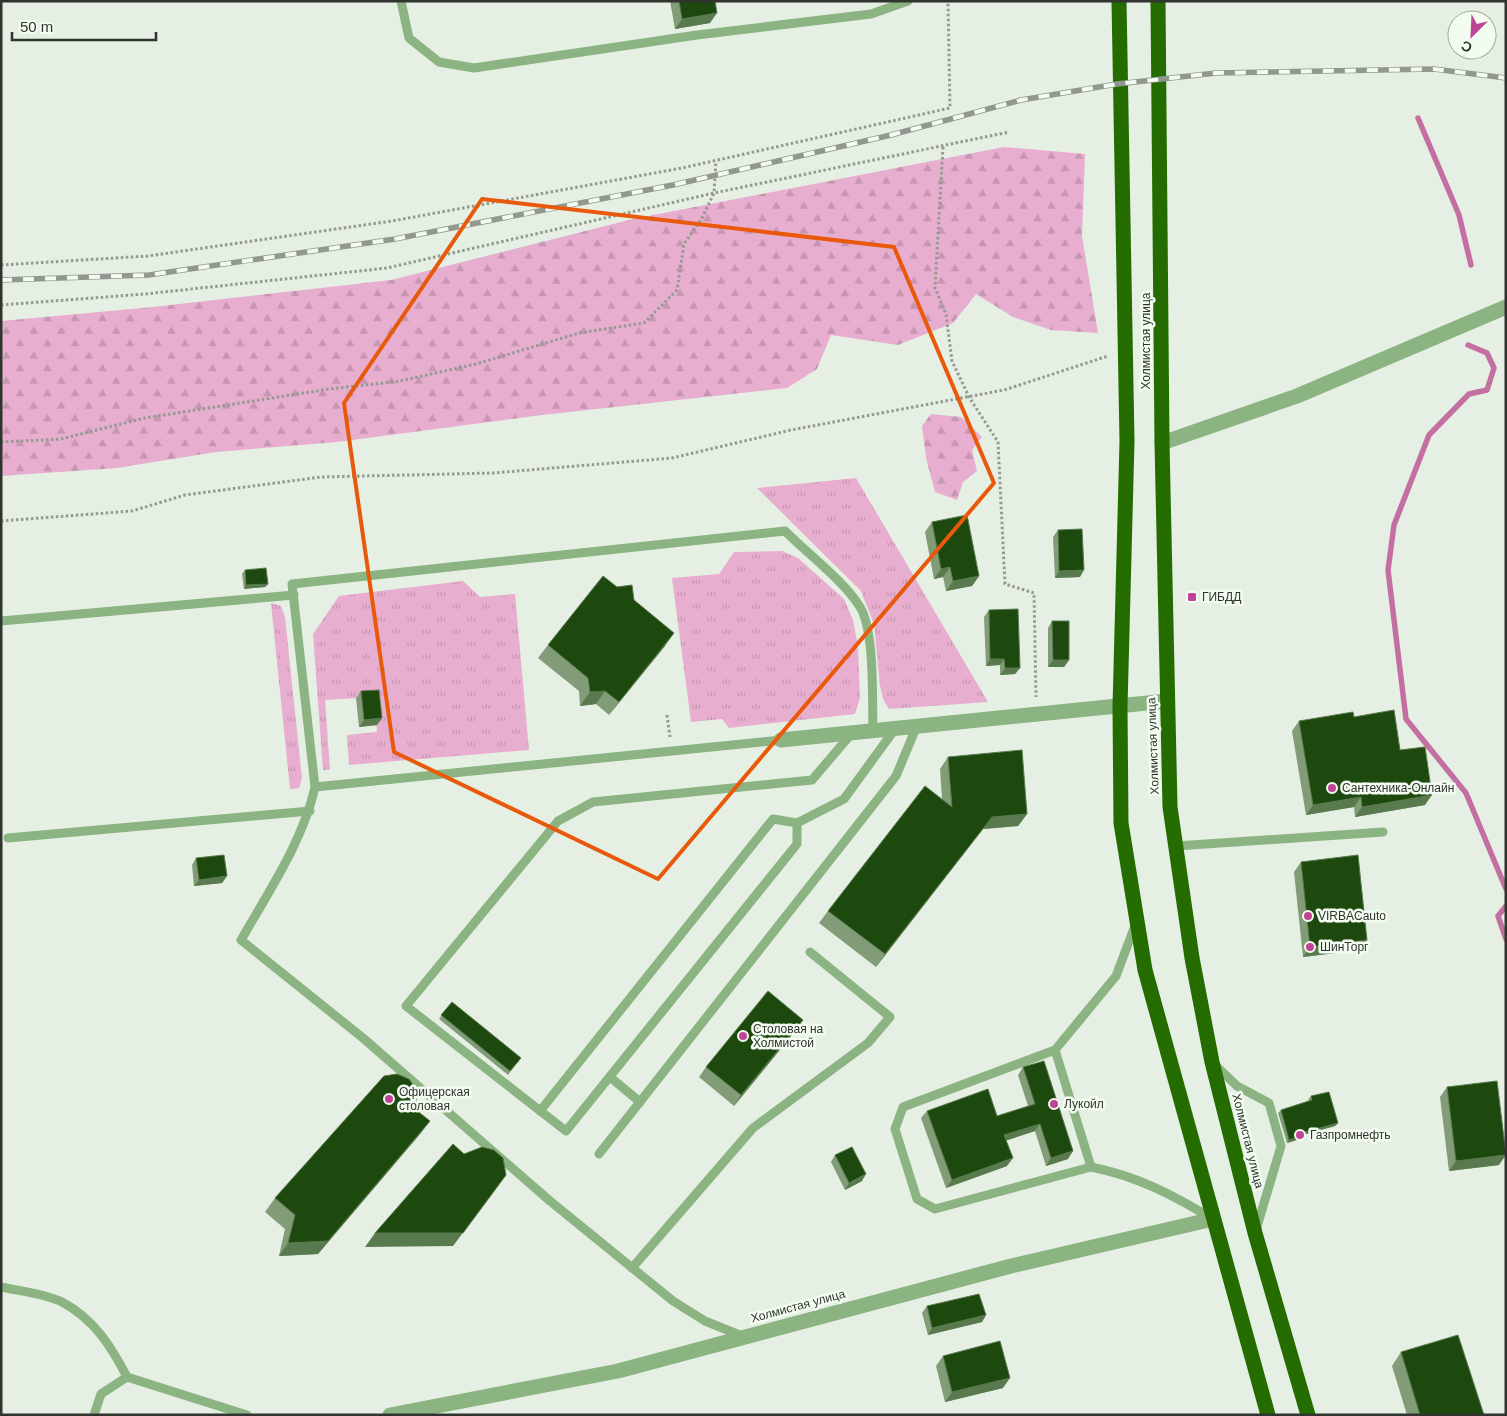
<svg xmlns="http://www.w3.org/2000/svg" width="1507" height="1416" viewBox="0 0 1507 1416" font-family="Helvetica,sans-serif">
  <defs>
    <pattern id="grass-tufts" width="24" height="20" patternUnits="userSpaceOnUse" patternTransform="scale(1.25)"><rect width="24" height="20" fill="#e8aecf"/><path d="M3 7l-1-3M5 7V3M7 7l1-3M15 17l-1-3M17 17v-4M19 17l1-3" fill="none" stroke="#c796b2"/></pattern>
    <pattern id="forest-firs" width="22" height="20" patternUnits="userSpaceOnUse" patternTransform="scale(1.25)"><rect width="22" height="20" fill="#e8aecf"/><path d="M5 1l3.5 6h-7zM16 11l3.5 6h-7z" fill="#c796b2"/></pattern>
  </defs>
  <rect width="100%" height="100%" fill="#e6efe3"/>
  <g fill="url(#grass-tufts)">
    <polygon points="856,478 988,702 889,709 883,699 880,686 874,624 861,591 757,488"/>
    <polygon points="782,551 798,558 844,599 853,620 858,646 860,698 855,714 729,728 722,719 691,722 672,578 719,574 734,552"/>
    <polygon points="463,581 480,597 515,594 529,750 349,765 347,735 377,732 374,697 325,700 330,770 323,770 313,634 339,596"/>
    <polygon points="271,603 281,606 285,617 302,778 299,788 290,789"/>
  </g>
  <g fill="url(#forest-firs)">
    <polygon points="1004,147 1085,154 1082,236 1098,333 1051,330 1013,317 976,294 953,323 898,345 831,335 817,369 787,388 542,415 337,442 216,452 117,468 1,476 1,321 153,307 391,280 633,219"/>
    <polygon points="931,414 961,417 982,437 972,450 977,471 963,482 957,500 935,492 926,458 922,426"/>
  </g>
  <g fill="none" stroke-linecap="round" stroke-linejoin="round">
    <g stroke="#c36fa2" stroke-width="5.5">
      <polyline points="1418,118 1459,215 1471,265"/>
      <polyline points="1468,345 1487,353 1494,368 1487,390 1469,394 1429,435 1394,525 1388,570 1406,719 1466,793 1506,889"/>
      <polyline points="1506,906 1498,916 1506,939"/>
    </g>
    <g stroke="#949a92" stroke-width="3" stroke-dasharray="2.5 2.5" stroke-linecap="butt">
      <polyline points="943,147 935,288 946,314 952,361 969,397 998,442 1005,584 1034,593 1036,697"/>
      <polyline points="1,265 148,256 392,221 682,168 950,108 948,1"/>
      <polyline points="1,305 145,294 387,268 714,193 1009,132"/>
      <polyline points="1,442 61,439 145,418 329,389 400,381 476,364 579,333 644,323 677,290 684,244 702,218 714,193 716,161"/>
      <polyline points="1,521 132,511 185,495 321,477 493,473 672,458 791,430 1004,390 1108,356"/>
      <polyline points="667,715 670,737"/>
    </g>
    <g stroke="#8cb482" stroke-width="9">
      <polyline points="401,1 409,38 439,62 474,68 697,35 871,14 908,1"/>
      <polyline points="1,621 294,595"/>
      <polyline points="852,733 812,780 593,802 558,821 406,1006 566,1131 797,844 797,823 844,799 895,729"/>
      <polyline points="315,787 781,740"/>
      <polyline points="8,838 310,811"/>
      <polyline points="1176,846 1383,832"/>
      <path d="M1136,923L1116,976L1055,1050L1091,1167C1137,1176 1173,1195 1213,1219"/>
      <polyline points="1055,1050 903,1107 895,1129 917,1199 935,1209 1091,1167"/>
      <polyline points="1213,1063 1237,1086 1269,1103 1281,1146 1256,1230"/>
      <polyline points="610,1077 640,1102"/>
      <polyline points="540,1111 773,819 797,823"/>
      <polyline points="599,1154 896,776 916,728"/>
      <polyline points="632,1268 753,1128 868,1043 890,1017 810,952"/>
      <path d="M1,1287C19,1291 46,1294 62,1302C94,1319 111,1346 127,1377"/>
      <path d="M742,1336L705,1321L673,1301L550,1201L363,1038L241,940C269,891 303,841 315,787L292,584L785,531C807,553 845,582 860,607C875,631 872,701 873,731"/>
      <polyline points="94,1415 101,1394 127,1377 247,1415"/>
    </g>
    <g stroke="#8cb482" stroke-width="15">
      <polyline points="1162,443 1297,396 1506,307"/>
      <polyline points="781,740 1167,701"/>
      <polyline points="390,1415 618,1371 1011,1266 1213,1219"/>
    </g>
    <g stroke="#246c00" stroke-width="15">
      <polyline points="1119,1 1127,441 1120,707 1121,823 1145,970 1268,1415"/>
      <polyline points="1158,1 1162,443 1170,807 1192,958 1212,1062 1255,1233 1308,1415"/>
    </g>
    <defs>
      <polyline id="rail" points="1,280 149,275 395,239 673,185 891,135 1021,100 1117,84 1216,73 1434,69 1506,78"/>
    </defs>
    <use href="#rail" stroke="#91988f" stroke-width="5.5"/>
    <use href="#rail" stroke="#f3fcf0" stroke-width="4" stroke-dasharray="11" stroke-linecap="butt"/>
  </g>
  <g fill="#829c78">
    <polygon points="670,1 715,1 710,23 675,29"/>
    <polygon points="932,522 979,576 972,586 946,591 943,577 934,579 925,532"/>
    <polygon points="1058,530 1080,577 1055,578 1053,537"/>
    <polygon points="245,570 268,584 265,587 244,589 242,574"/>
    <polygon points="634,600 665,646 609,715 596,704 580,706 579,691 538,658 548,645"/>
    <polygon points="989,610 1020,668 1015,674 1000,675 1000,665 986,666 984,617"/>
    <polygon points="1052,621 1069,660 1064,667 1048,667 1048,628"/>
    <polygon points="361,691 382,718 377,725 359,727 356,698"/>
    <polygon points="1354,717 1400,750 1425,805 1355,817 1354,807 1306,815 1292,731 1299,721"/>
    <polygon points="948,757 1027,814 1018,826 983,829 876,967 819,923 828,911 942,799 940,769"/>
    <polygon points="196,858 227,876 222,883 194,886 192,865"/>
    <polygon points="1301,862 1367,940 1360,950 1303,957 1294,872"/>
    <polygon points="452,1002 521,1058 508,1075 439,1019"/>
    <polygon points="796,1030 734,1106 699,1077 706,1067"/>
    <polygon points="1023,1067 1068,1159 1046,1166 1035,1131 1006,1140 1007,1166 946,1188 921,1118 927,1111 997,1116 1028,1106 1018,1075"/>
    <polygon points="1447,1087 1499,1165 1449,1171 1440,1097"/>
    <polygon points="1311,1096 1338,1123 1335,1126 1302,1135 1300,1139 1287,1143 1278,1113 1281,1110 1309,1101 1308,1100"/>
    <polygon points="416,1110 430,1121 420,1134 318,1254 279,1256 285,1229 265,1212 275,1198"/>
    <polygon points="835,1155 862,1181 845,1190 831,1162"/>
    <polygon points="927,1306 986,1315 982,1322 928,1335 922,1313"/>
    <polygon points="1401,1352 1484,1415 1407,1415 1392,1366"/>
    <polygon points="943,1356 1003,1388 945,1402 936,1366"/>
  </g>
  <g fill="#597a4e">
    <polygon points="717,13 710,23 675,29 682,19"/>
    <polygon points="950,567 943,577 934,579 941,569"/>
    <polygon points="1084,570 1080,577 1055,578 1059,571"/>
    <polygon points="979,576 972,586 946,591 953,581"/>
    <polygon points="268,584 265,587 244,589 246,585"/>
    <polygon points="674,633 665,646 609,715 619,702"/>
    <polygon points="990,659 1004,659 1000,665 986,666"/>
    <polygon points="1053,660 1069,660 1064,667 1048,667"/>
    <polygon points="1005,668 1020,668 1015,674 1000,675"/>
    <polygon points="605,691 596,704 580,706 590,692"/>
    <polygon points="382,718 377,725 359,727 364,720"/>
    <polygon points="1432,795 1425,805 1355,817 1362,807"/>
    <polygon points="1361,797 1354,807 1306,815 1313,805"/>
    <polygon points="1027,814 1018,826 983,829 876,967 885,954 992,817"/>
    <polygon points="227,876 222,883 194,886 199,880"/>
    <polygon points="1367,940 1360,950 1303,957 1310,947"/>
    <polygon points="803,1020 796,1030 734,1106 741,1095"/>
    <polygon points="430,1121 420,1134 318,1254 279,1256 288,1243"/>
    <polygon points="1338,1123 1335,1126 1299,1136 1301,1133"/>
    <polygon points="1040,1124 1035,1131 999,1143 1004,1135"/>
    <polygon points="1302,1136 1300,1139 1287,1143 1289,1140"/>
    <polygon points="1073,1151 1068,1159 1046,1166 1051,1158"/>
    <polygon points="1506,1155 1499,1165 1449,1171 1456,1161"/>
    <polygon points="1013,1158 1007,1166 946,1188 952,1180"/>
    <polygon points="866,1174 862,1181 845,1190 849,1183"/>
    <polygon points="506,1175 453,1246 365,1247 375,1233"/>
    <polygon points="986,1315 982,1322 928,1335 932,1328"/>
    <polygon points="1010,1378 1003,1388 945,1402 952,1392"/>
  </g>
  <g fill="#1d480e" stroke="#597a4e">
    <polygon points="679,1 715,1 717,13 682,19"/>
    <polygon points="967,515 979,576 953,581 950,567 941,569 932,522"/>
    <polygon points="1082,529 1084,570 1059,571 1058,530"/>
    <polygon points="266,568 268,584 246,585 245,570"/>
    <polygon points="603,576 617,587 632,585 634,600 674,633 619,702 605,691 590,692 588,678 548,645"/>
    <polygon points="1018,609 1020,668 1005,668 1004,659 990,659 989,610"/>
    <polygon points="1052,621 1069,621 1069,660 1053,660"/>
    <polygon points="379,690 382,718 364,720 361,691"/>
    <polygon points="1394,710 1400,750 1425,747 1432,795 1362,807 1361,797 1313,805 1299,721 1353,712 1354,717"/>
    <polygon points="1022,750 1027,814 992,817 885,954 828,911 925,786 952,807 948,757"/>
    <polygon points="224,855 227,876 199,880 196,858"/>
    <polygon points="1358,855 1367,940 1310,947 1301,862"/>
    <polygon points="768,991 803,1020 741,1095 706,1067"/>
    <polygon points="452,1002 521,1058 510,1071 441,1015"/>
    <polygon points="1044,1061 1073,1151 1051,1158 1040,1124 1004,1135 1013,1158 952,1180 927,1111 988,1089 997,1116 1035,1104 1023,1067"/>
    <polygon points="397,1074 409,1079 416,1089 416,1110 430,1121 328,1241 288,1243 295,1215 275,1198 384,1076"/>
    <polygon points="1497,1081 1506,1155 1456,1161 1447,1087"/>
    <polygon points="1329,1092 1338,1123 1301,1133 1302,1136 1289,1140 1281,1110 1312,1100 1311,1096"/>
    <polygon points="453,1144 464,1154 482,1147 494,1150 503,1158 506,1175 463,1233 375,1233"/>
    <polygon points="852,1147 866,1174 849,1183 835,1155"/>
    <polygon points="979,1294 986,1315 932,1328 927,1306"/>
    <polygon points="1458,1335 1484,1415 1420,1415 1401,1352"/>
    <polygon points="1000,1341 1010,1378 952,1392 943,1356"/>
  </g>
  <path fill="none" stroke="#e8590c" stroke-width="4" stroke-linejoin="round" d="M482,199L894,247L994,483L658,879L394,752L344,403Z"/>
  <g fill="#c04495" stroke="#f3fcf0" stroke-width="2">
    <rect x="1187" y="592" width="10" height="10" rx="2.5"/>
    <circle cx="1332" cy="788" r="5"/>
    <circle cx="1308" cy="916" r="5"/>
    <circle cx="1310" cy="947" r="5"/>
    <circle cx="743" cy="1036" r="5"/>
    <circle cx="389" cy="1099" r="5"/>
    <circle cx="1054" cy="1104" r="5"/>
    <circle cx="1300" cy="1135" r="5"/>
  </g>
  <g text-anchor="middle" stroke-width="5" stroke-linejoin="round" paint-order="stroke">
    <g font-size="12" fill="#30342f" stroke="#f3fcf0">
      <text transform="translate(1146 341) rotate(-90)" y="4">Холмистая улица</text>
      <text transform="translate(1153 746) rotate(-92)" y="4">Холмистая улица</text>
      <text transform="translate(1248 1141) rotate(76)" y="4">Холмистая улица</text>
      <text transform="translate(798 1306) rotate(-15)" y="4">Холмистая улица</text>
    </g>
    <g font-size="12" fill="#30342f" stroke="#f3fcf0" text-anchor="start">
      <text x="1202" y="601">ГИБДД</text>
      <text x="1342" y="792">Сантехника-Онлайн</text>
      <text x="1318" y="920">VIRBACauto</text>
      <text x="1320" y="951">ШинТорг</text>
      <text x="753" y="1033">Столовая на<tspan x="753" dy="14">Холмистой</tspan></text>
      <text x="399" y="1096">Офицерская<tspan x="399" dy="14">столовая</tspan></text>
      <text x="1064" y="1108">Лукойл</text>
      <text x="1310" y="1139">Газпромнефть</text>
    </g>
  </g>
  <rect width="1507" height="1416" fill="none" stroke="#30342f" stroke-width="5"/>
  <g transform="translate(1472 35) rotate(204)"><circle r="24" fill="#f3fcf0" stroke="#a5aca3"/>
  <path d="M0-4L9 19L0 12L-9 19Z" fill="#c04495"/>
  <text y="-8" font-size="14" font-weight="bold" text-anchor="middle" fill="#30342f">С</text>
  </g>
  <path d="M12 32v8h144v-8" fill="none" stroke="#30342f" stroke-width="2.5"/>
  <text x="20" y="32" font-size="15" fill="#30342f" stroke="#f3fcf0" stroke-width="4" paint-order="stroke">50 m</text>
</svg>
